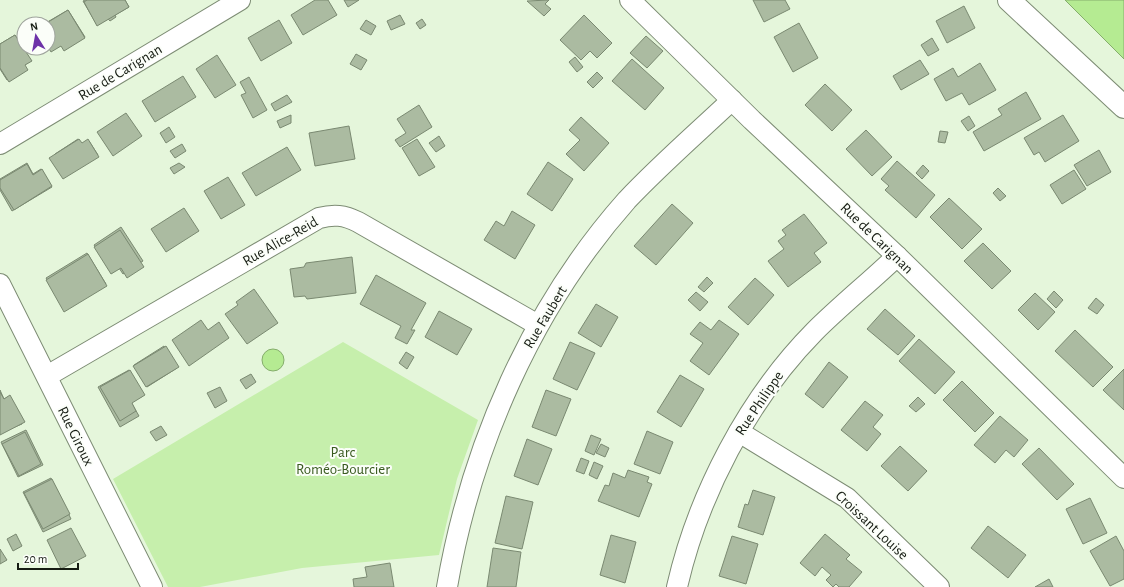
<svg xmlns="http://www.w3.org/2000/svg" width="1124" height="587" viewBox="0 0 1124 587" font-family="'Alegreya Sans',sans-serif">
  <rect width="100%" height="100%" fill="#e5f6db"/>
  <polygon fill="#c6efac" points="343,342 478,420 457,479 439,555 302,568 200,587 168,587 113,479"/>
  <g fill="#b5eb92" stroke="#85ad6c">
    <polygon points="1065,0 1124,0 1124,59"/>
    <circle cx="273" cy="360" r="11"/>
  </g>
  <g fill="#abbba1" stroke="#7a8971">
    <polygon points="85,0 125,0 129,7 115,15 116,17 110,21 108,19 97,25 83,1"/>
    <polygon points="87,0 125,0 129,7 97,26 84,2"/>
    <polygon points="315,0 328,0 337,15 303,35 291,15"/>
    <polygon points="344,0 359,0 348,7"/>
    <polygon points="549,0 545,4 551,9 544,16 527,1"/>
    <polygon points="753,0 785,0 790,9 764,22"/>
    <polygon points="964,6 975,28 947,43 936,21"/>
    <polygon points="68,10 85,37 64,49 62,45 51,51 48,46 48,24 44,24"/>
    <polygon points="68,10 85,38 64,51 61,46 51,52 48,47 48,24 45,24"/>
    <polygon points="400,15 405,24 391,30 387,21"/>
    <polygon points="584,15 612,43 597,58 590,51 581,60 560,40"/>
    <polygon points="422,19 426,25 420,29 416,23"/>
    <polygon points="279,20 292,43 261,61 248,38"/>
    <polygon points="366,20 376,26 371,35 360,29"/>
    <polygon points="799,23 818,58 793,72 774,37"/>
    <polygon points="15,35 31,61 21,67 23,71 7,80 0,69 0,44"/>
    <polygon points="15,35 32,61 25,65 28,70 9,82 0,68 0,44"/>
    <polygon points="646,36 663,51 647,68 630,53"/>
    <polygon points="932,38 939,50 928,56 921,45"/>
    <polygon points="356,54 367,60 361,70 350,64"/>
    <polygon points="217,55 236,85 215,98 196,69"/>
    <polygon points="575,57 583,67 577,72 569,62"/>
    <polygon points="632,59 664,88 645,110 612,81"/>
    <polygon points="920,60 929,74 901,90 893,76"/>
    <polygon points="980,63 996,90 969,105 962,93 946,101 934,79 953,68 958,77"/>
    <polygon points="597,72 603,78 593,88 587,82"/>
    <polygon points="183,76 196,97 155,122 142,101"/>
    <polygon points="249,77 267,110 253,118 241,95 246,93 240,82"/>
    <polygon points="825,84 852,110 832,131 805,105"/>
    <polygon points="1026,92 1041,119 984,151 973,132 1002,115 998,109"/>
    <polygon points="287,95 292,102 275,111 271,104"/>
    <polygon points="419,105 432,127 400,147 395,140 406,133 397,119"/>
    <polygon points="126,113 142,136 113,156 97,132"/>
    <polygon points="291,115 291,123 280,128 277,121"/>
    <polygon points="1063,115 1079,141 1045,162 1039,152 1034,155 1024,138"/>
    <polygon points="969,116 975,126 968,131 961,121"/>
    <polygon points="581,117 609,143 584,171 566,154 580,140 569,130"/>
    <polygon points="349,126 355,159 315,166 309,133"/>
    <polygon points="169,127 175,137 166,143 160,133"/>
    <polygon points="866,130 892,157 872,176 846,149"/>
    <polygon points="940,131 948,132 945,143 938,142"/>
    <polygon points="439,136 445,146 436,152 429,143"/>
    <polygon points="78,139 82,145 89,141 98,155 68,174 55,154"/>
    <polygon points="79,139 82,143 88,139 99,157 63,179 49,158"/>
    <polygon points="417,139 435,167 419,176 402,148"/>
    <polygon points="182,144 186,151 175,158 170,151"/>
    <polygon points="287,147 301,170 256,196 242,173"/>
    <polygon points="1099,150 1111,172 1087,186 1074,165"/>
    <polygon points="897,161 935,195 916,218 885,190 889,186 881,179"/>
    <polygon points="548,162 573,179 552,211 527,194"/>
    <polygon points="27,163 33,174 41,169 52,187 12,211 0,190 0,179"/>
    <polygon points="179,163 185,167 174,174 170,168"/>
    <polygon points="27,164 33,175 42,169 52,186 14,210 0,188 0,180"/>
    <polygon points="923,165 929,171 922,179 916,173"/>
    <polygon points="1074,170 1086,189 1062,204 1050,185"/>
    <polygon points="228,177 245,205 221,219 204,191"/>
    <polygon points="998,188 1006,196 1000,201 993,193"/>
    <polygon points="949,198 982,229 962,249 930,217"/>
    <polygon points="672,204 693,223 656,265 634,246"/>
    <polygon points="184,208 199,231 166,252 151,229"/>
    <polygon points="512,211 535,225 515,259 484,240 496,221 504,226"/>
    <polygon points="804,214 827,243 814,253 821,262 788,287 768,261 784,249 778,241 786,235 782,230"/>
    <polygon points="121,227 143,261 123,274 119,268 112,273 94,245"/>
    <polygon points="120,230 144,267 127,278 121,268 111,274 94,247"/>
    <polygon points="983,243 1011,271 992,289 964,261"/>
    <polygon points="87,253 106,284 65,309 46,278"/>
    <polygon points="88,254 107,286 64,312 46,280"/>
    <polygon points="352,257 356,293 307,299 305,296 294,297 290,269 304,267 306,263"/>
    <polygon points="376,275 426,303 411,330 415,330 407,344 395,338 401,326 360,304"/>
    <polygon points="707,277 713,283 704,292 698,287"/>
    <polygon points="755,278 774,295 748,325 728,307"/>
    <polygon points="254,289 278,323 247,344 225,314 238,305 236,302"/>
    <polygon points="1054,291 1063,300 1056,308 1047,299"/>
    <polygon points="696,292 708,302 700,311 688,300"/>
    <polygon points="1035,293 1055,312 1038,330 1018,310"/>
    <polygon points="1096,298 1104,305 1097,314 1088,308"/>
    <polygon points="596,304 618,317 601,347 578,333"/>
    <polygon points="885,309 915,336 898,355 867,329"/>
    <polygon points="439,311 472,329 457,355 425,337"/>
    <polygon points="201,320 208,330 219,322 229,338 189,366 172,340"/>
    <polygon points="719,320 739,334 709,375 690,361 703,343 690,334 700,322 711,330"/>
    <polygon points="1075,330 1113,367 1093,387 1055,351"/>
    <polygon points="919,339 955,372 935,394 899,361"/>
    <polygon points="570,342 595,353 577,390 553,379"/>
    <polygon points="164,346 177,368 147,387 134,365"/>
    <polygon points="166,346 179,367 146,387 133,366"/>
    <polygon points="406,352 414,357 407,369 399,363"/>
    <polygon points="829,362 848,377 823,408 805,394"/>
    <polygon points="1124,369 1124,410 1103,390"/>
    <polygon points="129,370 143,396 131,402 139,416 120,427 98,387"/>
    <polygon points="130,370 145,395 132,403 136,411 120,421 100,387"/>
    <polygon points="251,374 256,382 246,389 240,380"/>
    <polygon points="680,375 704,389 681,427 657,412"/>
    <polygon points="962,381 994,413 975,432 943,400"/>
    <polygon points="220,387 227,401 215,408 207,393"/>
    <polygon points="0,390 4,399 8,397 14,411 17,411 22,424 0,433"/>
    <polygon points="546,390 571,399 556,436 532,427"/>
    <polygon points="0,392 4,399 10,395 25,422 0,435"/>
    <polygon points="918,397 925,404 916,412 909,406"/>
    <polygon points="865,401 883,415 873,427 881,434 867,451 841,430"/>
    <polygon points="1000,416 1028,440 1014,457 1006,450 995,463 974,445"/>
    <polygon points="161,426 167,435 156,441 150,432"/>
    <polygon points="26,430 43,465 18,477 1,442"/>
    <polygon points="647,431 673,442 660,474 634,464"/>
    <polygon points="25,432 41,464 19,476 2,444"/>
    <polygon points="591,435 601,439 594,455 585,451"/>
    <polygon points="527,439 552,449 538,485 514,476"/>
    <polygon points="601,444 609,448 605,457 596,453"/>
    <polygon points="900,446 927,471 908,491 881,466"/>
    <polygon points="1039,448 1074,484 1057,500 1022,464"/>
    <polygon points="581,458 589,461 584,474 576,471"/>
    <polygon points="594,462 603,466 597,479 589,475"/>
    <polygon points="628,470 649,477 647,482 652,484 639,517 598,501 605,485 609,486 613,473 625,478"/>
    <polygon points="51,478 71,519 43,532 23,492"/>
    <polygon points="52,479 70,514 43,529 24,493"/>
    <polygon points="753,490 775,497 763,535 738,527 745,504 748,505"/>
    <polygon points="506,496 533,502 522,549 495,543"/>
    <polygon points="1090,498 1107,533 1083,544 1066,509"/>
    <polygon points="988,526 1026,555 1008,578 971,548"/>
    <polygon points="71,528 86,556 61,569 47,540"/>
    <polygon points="16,534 22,546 13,551 7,539"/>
    <polygon points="825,534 850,555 846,559 862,572 849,587 839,587 836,584 833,587 826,580 831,575 822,567 815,576 800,563"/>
    <polygon points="611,535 636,542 625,583 600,575"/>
    <polygon points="732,536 758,544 746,584 719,576"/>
    <polygon points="1116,536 1124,551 1124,579 1110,586 1090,551"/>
    <polygon points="493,548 521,552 516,587 487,587"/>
    <polygon points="0,549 7,560 0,564"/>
    <polygon points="390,563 394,587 354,587 353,579 367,577 365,567"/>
    <polygon points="1049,579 1053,587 1035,587"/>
  </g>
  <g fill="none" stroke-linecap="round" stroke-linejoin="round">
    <defs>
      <g id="minor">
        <polyline points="630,0 752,120 897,256 1124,478"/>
        <polyline points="0,144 240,0"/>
        <polyline points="0,284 152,587"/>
        <path d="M47,376L319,218C334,214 344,215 358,222L538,325"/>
        <polyline points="739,432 847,498 939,587"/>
        <path d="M447,587C471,447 532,307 627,200C660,165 697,133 732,100"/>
        <path d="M677,587C698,495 748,399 814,332C841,305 870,282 897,256"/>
      </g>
      <polyline id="tertiary" points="1009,0 1124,107"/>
    </defs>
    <use href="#minor" stroke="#7d8c74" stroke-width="22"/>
    <use href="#tertiary" stroke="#7d8c74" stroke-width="24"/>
    <use href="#minor" stroke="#fff" stroke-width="20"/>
    <use href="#tertiary" stroke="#fff" stroke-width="22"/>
  </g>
  <g text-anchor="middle" stroke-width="4" stroke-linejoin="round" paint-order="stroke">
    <g font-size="15" fill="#161c13" stroke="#fbfef9">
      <text transform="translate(120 72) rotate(-31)" y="5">Rue de Carignan</text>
      <text transform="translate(877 238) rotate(44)" y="5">Rue de Carignan</text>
      <text transform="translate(280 241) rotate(-30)" y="5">Rue Alice-Reid</text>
      <text transform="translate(545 317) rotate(-59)" y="5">Rue Faubert</text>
      <text transform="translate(759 403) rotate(-56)" y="5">Rue Philippe</text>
      <text transform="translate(76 436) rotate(64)" y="5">Rue Giroux</text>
      <text transform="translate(872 525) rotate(43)" y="5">Croissant Louise</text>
    </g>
    <g font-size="15" fill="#3a5b20" stroke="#fbfef9">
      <text x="343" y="457">Parc<tspan x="343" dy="17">Roméo-Bourcier</tspan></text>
    </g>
  </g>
  <g transform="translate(36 36) rotate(349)"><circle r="19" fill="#fbfef9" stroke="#9fa49d"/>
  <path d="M0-3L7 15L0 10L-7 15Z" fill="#6d32a8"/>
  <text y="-6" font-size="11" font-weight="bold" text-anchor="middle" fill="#161c13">N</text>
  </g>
  <path d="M18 563v6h60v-6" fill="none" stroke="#161c13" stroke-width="2"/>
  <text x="24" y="563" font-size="12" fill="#161c13" stroke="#fbfef9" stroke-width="3" paint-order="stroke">20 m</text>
</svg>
